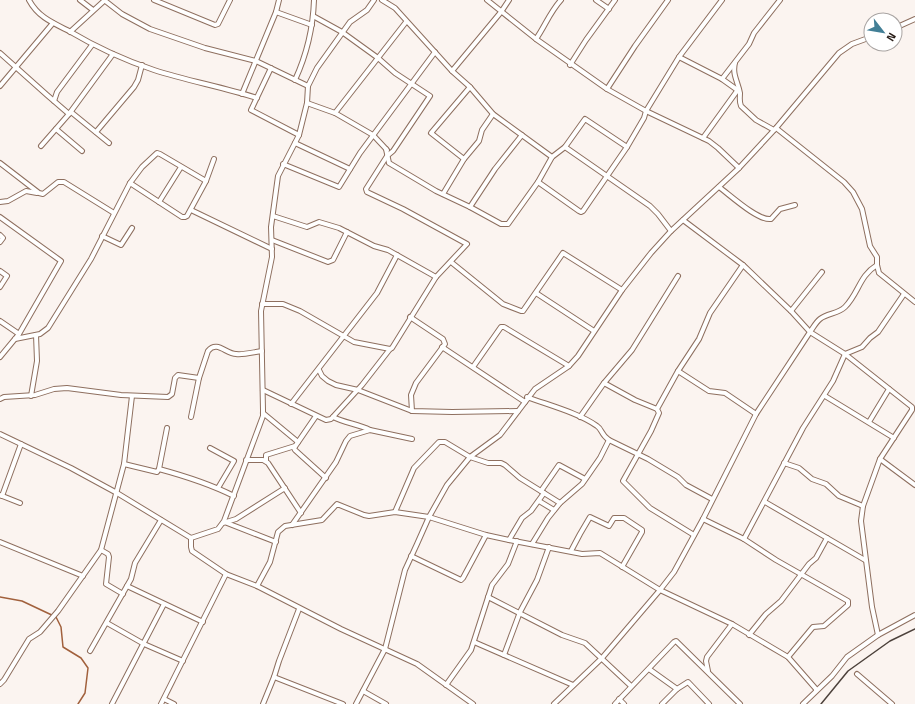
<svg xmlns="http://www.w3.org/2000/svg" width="915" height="704" viewBox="0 0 915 704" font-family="'Titillium Web',sans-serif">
  <rect width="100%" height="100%" fill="#fbf4f0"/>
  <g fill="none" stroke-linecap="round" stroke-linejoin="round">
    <polyline stroke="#a1603c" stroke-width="1.5" points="0,597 22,601 56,617 61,627 63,647 81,658 88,668 85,693 78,704"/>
    <defs>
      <g id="street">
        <path d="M29,0C38,17 53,23 69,31C96,47 124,60 154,70C188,81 223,87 257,98"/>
        <polyline points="80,0 93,10"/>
        <polyline points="104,0 122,14 150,29 205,48 256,61 308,86"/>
        <polyline points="154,0 215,25 218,24 230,0"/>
        <polyline points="382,0 395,8 452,71 470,87 493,114 552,157"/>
        <polyline points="487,0 536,39 607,89 646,111 709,141 718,148 739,168"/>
        <polyline points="596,0 609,9"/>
        <polyline points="276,12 312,25"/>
        <polyline points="895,28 915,19"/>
        <polyline points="70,32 105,0"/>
        <path d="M536,39C545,26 550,12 561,0"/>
        <polyline points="0,53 47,95 69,114"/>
        <polyline points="679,57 722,79 736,89 737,91 703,138"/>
        <path d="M735,63C732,74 738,82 740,93C740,98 739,101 741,106L756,120L774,130"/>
        <polyline points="570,65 586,40 615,0"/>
        <polyline points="271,68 251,110 299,135"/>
        <polyline points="452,71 501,12 509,0"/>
        <polyline points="722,79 749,44 754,33 780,0"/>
        <path d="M295,80C307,54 313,29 314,0"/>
        <polyline points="0,86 53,23"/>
        <polyline points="607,89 635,46 668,0"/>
        <polyline points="242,94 276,12 279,0"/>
        <polyline points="54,101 57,92 92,45"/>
        <polyline points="307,103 335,113 373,135 387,150"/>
        <polyline points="71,112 109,143"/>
        <polyline points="335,113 406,22"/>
        <polyline points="776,128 844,182 853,192 862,209 870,246 877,257 877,265 879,273 915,302"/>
        <polyline points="56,129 82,151"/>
        <polyline points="96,132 134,87 138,80 142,65"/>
        <polyline points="295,143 350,169"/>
        <polyline points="41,146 69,114 113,54"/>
        <polyline points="565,147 650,206 658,214 671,231"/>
        <polyline points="386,149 389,163 436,191 470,207 501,224 508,224 538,182 552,157 565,147 585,119 627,147"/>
        <polyline points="464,159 431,133 470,87"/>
        <polyline points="0,163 39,193 43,194 58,182 64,182 114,213"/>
        <polyline points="283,164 339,187 360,153 435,52"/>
        <polyline points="538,182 579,211 581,212 583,211 627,147 644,118 646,111 679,57 722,0"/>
        <polyline points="130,183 182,217 185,217 187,216 206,181 214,159"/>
        <path d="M719,187C730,195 758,221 771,219L780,209L795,205"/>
        <polyline points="443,194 464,159 479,141 482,130 493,114"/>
        <polyline points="0,202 8,201 26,191 37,193"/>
        <polyline points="159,202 181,167"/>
        <polyline points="470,207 495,169 522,135"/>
        <polyline points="191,210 272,249"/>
        <polyline points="273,216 307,227 319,222 339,228 374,246 388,250 436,277"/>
        <polyline points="0,217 61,261 19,334 0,357"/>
        <polyline points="683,220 743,265 791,311 810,332 845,354 912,407 912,410 880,459 863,506 861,521 872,607 878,635"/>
        <polyline points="0,235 3,238 0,242"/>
        <polyline points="102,236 121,245 132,228"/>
        <polyline points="272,240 328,262 333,260 347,232"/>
        <polyline points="451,262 503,304 521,311 523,311 563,253 622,290"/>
        <polyline points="0,271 7,276 0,287"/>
        <polyline points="536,293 594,331"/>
        <polyline points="262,304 283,304 300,311 354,342 390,349"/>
        <polyline points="791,311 822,272"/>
        <polyline points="410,317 443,339 445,344 416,383 411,395 412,411"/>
        <polyline points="0,321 19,334"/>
        <polyline points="15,339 40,334 48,328 91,259 130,183 142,167 157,153 160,154 206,181"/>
        <polyline points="442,347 525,402"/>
        <polyline points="473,367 501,327 504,327 569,366"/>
        <polyline points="319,370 322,376 328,381 336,385 358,390 412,411 452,412 518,411"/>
        <polyline points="678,371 709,391 725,393 756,414"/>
        <polyline points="604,383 635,400 657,409"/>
        <polyline points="263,390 326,420 331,419 362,385 390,349 392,348 436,277 467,244 403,209 367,192 366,189 387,156 393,151 430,96 395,73 378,58 342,32 313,16"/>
        <polyline points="31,396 37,361 36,335"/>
        <polyline points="825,396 894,438"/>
        <path d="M527,397C548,405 579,413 597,426C602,429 601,435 609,440L648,459L678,477L686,485L712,499"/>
        <polyline points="0,399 4,397 35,395 54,389 67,388 121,395 168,397 172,394 175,378 178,375 199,378"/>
        <polyline points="291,404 377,293 397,255"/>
        <polyline points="263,413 298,442"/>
        <polyline points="316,416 294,448 295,450 326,478"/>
        <path d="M191,417L199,378L208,351C217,340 226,354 236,354C244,355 254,352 262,351"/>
        <path d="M333,417C345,423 358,424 370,430"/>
        <polyline points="580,417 604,383 632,350 678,276"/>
        <polyline points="869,422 889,389"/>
        <polyline points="0,434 71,468 117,493 191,538"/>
        <polyline points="210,448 234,461 218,488"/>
        <polyline points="880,459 915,485"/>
        <polyline points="246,460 263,460 268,463 301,513"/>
        <polyline points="266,461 266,455 295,446"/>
        <polyline points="784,463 799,468 812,479 826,484 839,496 863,506"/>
        <polyline points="124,464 157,472 159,469 167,428"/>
        <path d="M159,469C185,476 210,484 234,496"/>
        <polyline points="541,491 559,465 585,479"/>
        <polyline points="0,495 20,503"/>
        <polyline points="2,496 21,444"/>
        <polyline points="539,501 554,510"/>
        <polyline points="765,502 865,560"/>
        <polyline points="395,512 414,468 439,442 445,442 470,457 488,463 501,463 505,465 520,478 560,503"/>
        <polyline points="703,519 744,539 776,560 848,601 848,605 824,626 813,627 788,657"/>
        <polyline points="223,523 236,519 285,488"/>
        <polyline points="227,523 276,542"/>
        <polyline points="292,525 336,462 346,441 350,436 370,430 412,439"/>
        <polyline points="694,535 650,508 623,481 651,431 659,413 657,409 678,371 699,339 710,313 743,265"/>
        <polyline points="191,538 218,529 224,521 263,416 263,410 261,311 272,257 271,227 278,176 299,135 307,103 308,86 317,68 350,22 367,10 374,0"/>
        <polyline points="191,538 191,547 192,551 226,574 257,586 341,629 417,664 473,704"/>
        <polyline points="744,539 803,428 833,381 845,354 862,347 870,338 878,332 904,294"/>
        <polyline points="509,540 522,518 531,511 544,493"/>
        <polyline points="0,542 83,576"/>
        <polyline points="532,544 548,518 560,503 582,484 600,458 609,440"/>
        <polyline points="101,550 108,554 109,557 106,584 123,594"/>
        <polyline points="571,551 580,534 590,517 609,526 614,518 624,518 642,530 642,532 622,567"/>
        <polyline points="411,556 461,580 463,578 486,535"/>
        <polyline points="127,586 203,622"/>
        <polyline points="257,586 270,562 278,532 285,526 322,520 337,504 364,515 369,516 395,512 429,517 486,535 509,540 582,554 600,553 660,590 732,624 788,657 816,689 816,690"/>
        <polyline points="488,597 562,635 585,643 631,686"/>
        <polyline points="107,623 144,644 183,661"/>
        <polyline points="749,635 766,614 781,601 809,564 816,558 827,538"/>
        <polyline points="474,642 573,685"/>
        <polyline points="90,651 131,579 135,563 161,520"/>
        <polyline points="504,655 520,612 537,580 549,547"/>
        <polyline points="649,669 677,689"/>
        <polyline points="708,671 706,661 707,657 732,624"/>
        <polyline points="857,674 892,704"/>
        <polyline points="274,677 343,704"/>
        <polyline points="0,684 4,680 29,639 40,632 58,611 101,550 124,464 132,396"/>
        <polyline points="446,685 471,650 492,585 508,564 517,541"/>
        <polyline points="363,691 386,704"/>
        <polyline points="164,699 174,704"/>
        <polyline points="619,699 624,704"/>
        <polyline points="112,704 164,604"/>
        <polyline points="161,704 226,574"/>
        <polyline points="263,704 274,677 279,661 299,609"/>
        <polyline points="356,704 385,649 405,570 417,544 429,517 447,485 470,457 500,435 535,389 569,366 578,356 622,290 651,253 671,231 739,168 776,128 839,53 852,44 871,37"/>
        <path d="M554,704L602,658L660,590L674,572L703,519L756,414L810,332C813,328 816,322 820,319C828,313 838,314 845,307C859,293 859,276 877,265"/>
        <polyline points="615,704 674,642 676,641 740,704"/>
        <polyline points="662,704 677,689 688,682 709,704"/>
        <polyline points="803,704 832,676 847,657 878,635 915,615"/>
      </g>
    </defs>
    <use href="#street" stroke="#8e6f5f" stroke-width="6"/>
    <use href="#street" stroke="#fff" stroke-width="4"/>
    <polyline stroke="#4c413b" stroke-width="1.5" points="821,704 848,671 890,641 915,629"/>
  </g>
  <g transform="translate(883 32) rotate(121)"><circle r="19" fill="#ffffff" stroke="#a9a4a2"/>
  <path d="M0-3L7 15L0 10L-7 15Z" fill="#427f96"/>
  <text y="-6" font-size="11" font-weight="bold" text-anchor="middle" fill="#281c16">N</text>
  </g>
</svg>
